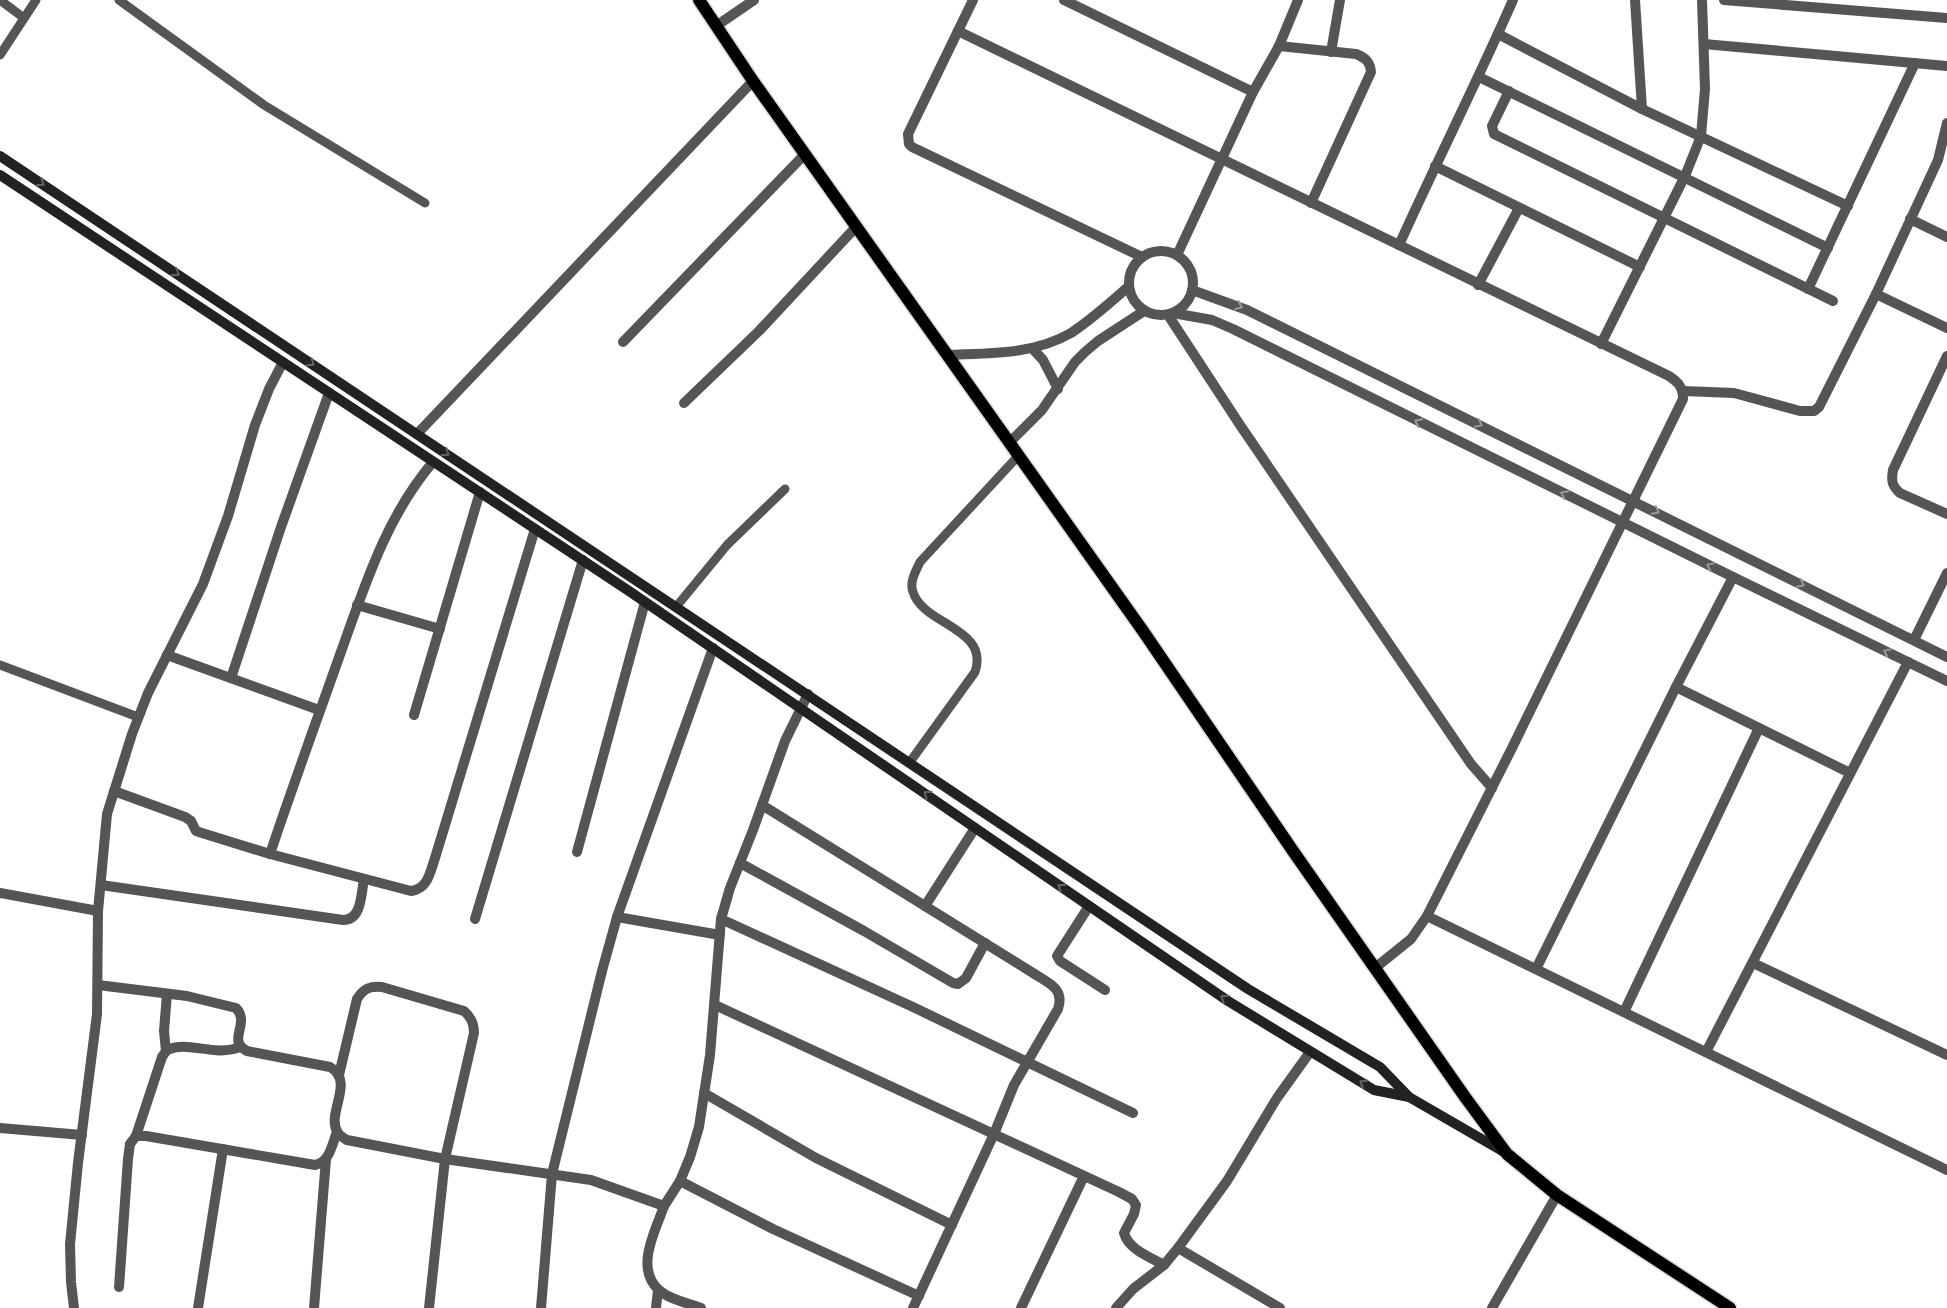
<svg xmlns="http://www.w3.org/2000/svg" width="1947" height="1308" viewBox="0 0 1947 1308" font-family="Lato,sans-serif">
  <rect width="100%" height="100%" fill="#fff"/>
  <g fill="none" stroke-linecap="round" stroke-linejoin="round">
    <defs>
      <polyline id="primary" points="699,0 753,81 1143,631 1293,851 1465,1097 1507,1154 1557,1195 1730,1308"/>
    </defs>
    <use href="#primary" stroke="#dbdbdb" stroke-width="15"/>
    <g stroke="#555" stroke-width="9">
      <polyline points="0,0 24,18"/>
      <polyline points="119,0 264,105 425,203"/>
      <polyline points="0,55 36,0"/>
      <polyline points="676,607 727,545 785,489"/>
      <polyline points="0,665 138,717"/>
      <path d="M910,762L975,672C990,628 923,625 913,592C909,582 916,571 920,562L1019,455"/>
    </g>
    <g stroke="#555" stroke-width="10">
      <polyline points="973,0 908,134 909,144 912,147 1142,257"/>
      <polyline points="1064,0 1253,92"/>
      <polyline points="1635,0 1642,109"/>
      <polyline points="1724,0 1947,18"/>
      <polyline points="716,26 754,0"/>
      <path d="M958,31L1669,376C1678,382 1683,387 1683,399L1512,748L1427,916L1411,939L1375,968"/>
      <polyline points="1498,34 1642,109 1848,206"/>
      <polyline points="1704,44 1947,66"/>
      <path d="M1279,46L1356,54C1366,58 1370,62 1371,72L1311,203"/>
      <polyline points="1331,52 1340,0"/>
      <polyline points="1479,77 1828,248"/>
      <polyline points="1509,91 1492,126 1494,134 1833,301"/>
      <polyline points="1435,166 1640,267"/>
      <polyline points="1910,219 1947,237"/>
      <path d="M1399,245C1436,163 1477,82 1513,0"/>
      <circle cx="1161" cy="283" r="32"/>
      <polyline points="1177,255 1253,92 1279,46 1298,0"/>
      <polyline points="1478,285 1519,208"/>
      <polyline points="1808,289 1915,63"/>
      <polyline points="1192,290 1247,310 1947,657"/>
      <polyline points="1876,294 1947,328"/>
      <polyline points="1173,313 1212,320 1233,329 1733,577 1947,681"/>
      <polyline points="1168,315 1240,425 1471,764 1492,788"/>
      <polyline points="623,342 805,154"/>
      <polyline points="1601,344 1685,176 1701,136 1705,89 1702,0"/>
      <polyline points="1032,348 1043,360 1058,389"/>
      <path d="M947,355C989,353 1033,355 1071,333C1091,320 1110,303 1128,287"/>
      <path d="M1947,356L1893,470C1891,481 1892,486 1900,493L1947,514"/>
      <polyline points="1683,391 1734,393 1800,411 1814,411 1819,407 1876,294 1938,160 1947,123"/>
      <polyline points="684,403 759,331 856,227"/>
      <polyline points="417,434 753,81"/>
      <polyline points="1009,443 1042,410 1075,362 1085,352 1098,341 1144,311"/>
      <polyline points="357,605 440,629"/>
      <polyline points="1914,640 1947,573"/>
      <polyline points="167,655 319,710"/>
      <polyline points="231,678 281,527 329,393"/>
      <polyline points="1676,687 1850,773"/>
      <polyline points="414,715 480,492"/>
      <path d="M114,791L185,817L191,821L196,831L202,833L270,854L411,891C428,889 430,872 435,858L535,529"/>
      <path d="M762,805L1033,973C1048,983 1065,988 1058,1009L1014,1085L994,1134L913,1308"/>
      <polyline points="577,852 645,602"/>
      <path d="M270,854C293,785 318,717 342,649C366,582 387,516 433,462"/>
      <polyline points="740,863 864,931 953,983 958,984 966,978 985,943"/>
      <path d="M101,885L343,920C362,920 361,894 364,879"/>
      <polyline points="0,893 98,911"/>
      <polyline points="925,906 975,828"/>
      <polyline points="1089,906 1057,956 1060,961 1105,990"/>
      <polyline points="1427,916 1947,1170"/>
      <polyline points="617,917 720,935"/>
      <polyline points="475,919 583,560"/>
      <polyline points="721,919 913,1007 1133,1113"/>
      <polyline points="1753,963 1947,1055"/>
      <polyline points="1536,969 1676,687 1733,577"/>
      <path d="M98,985L187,996L236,1008C251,1024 226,1040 247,1051L330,1067C356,1082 325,1114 338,1133C340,1136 344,1138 347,1140L445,1159L591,1180L664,1206L680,1181L690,1157L699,1127L710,1055L721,919L730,888L753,830L785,741L808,694"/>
      <path d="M715,1005L1119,1192L1132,1199L1136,1205L1134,1214L1124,1233C1129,1250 1150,1257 1164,1265"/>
      <polyline points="1624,1012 1759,728"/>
      <polyline points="166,1051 164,1031 167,994"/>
      <polyline points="1706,1052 1908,662"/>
      <path d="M339,1075L357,999C364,988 370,986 382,987L464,1011C471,1017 474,1023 474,1033L445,1159L429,1308"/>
      <polyline points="704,1093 816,1158 952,1225"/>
      <polyline points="0,1128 82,1135"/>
      <path d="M136,1136L162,1057C164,1054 166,1050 170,1049C187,1041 216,1057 240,1047"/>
      <polyline points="680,1181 773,1229 919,1296"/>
      <path d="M664,1206C656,1230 634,1268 659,1290C670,1300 688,1303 701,1308"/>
      <polyline points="1178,1248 1280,1308"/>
      <path d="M119,1287L128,1159L130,1144L136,1136H146L315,1165C330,1162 332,1144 337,1132"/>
      <polyline points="74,1308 71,1282 70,1244 78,1163 97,1014 98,911 107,814 132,734 148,693 203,584 228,516 255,425 269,389 283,362"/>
      <polyline points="198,1308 223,1149"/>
      <polyline points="314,1308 326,1159"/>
      <polyline points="541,1308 552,1174 602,971 617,917 713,648"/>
      <polyline points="656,1308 658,1290"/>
      <polyline points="1021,1308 1084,1176"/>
      <polyline points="1116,1308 1133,1289 1164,1265 1178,1248 1227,1181 1277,1098 1310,1052"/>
      <polyline points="1492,1308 1557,1195"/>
    </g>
    <g stroke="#222" stroke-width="10">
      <polyline points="0,156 1248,989 1380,1067 1409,1097 1504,1152"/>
      <polyline points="0,175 629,591 1228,1001 1374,1090 1409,1097"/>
    </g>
    <use href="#primary" stroke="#000" stroke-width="12"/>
  </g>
  <defs><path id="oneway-chevron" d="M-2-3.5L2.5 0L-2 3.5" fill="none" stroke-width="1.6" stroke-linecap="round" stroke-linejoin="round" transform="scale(1.25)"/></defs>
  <g stroke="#646464">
    <use href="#oneway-chevron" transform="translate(41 183) rotate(34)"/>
    <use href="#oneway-chevron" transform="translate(176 273) rotate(34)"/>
    <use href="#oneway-chevron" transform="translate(311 363) rotate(34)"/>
    <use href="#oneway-chevron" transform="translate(446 453) rotate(34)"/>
    <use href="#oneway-chevron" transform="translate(927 794) rotate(-146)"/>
    <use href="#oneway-chevron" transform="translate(1061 887) rotate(-146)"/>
    <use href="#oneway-chevron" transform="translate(1224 998) rotate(-146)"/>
    <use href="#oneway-chevron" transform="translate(1363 1083) rotate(-149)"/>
  </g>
  <g stroke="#999">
    <use href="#oneway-chevron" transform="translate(1239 306) rotate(22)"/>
    <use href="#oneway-chevron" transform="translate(1418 422) rotate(-154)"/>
    <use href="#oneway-chevron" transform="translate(1479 424) rotate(26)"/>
    <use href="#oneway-chevron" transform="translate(1564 494) rotate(-154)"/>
    <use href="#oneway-chevron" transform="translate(1656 511) rotate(27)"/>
    <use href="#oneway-chevron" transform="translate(1710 566) rotate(-154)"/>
    <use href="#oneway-chevron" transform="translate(1801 584) rotate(27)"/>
    <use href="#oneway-chevron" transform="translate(1887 652) rotate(-154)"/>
  </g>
</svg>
